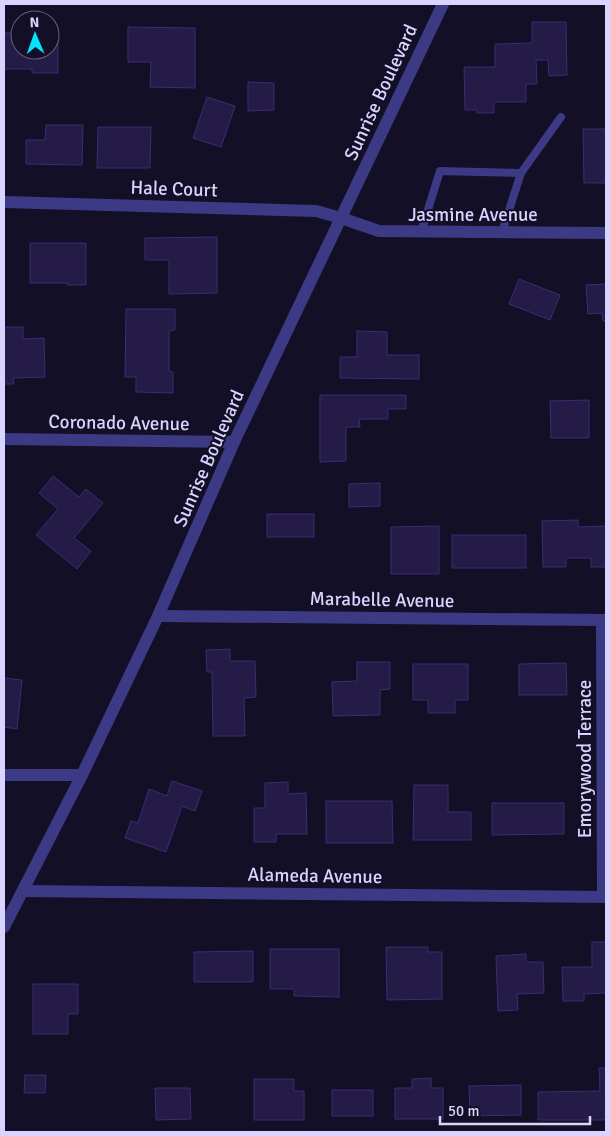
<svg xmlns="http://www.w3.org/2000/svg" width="610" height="1136" viewBox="0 0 610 1136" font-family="Signika,sans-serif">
  <rect width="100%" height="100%" fill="#130f26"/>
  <g fill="#241b47" stroke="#3b2d73">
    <polygon points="532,22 566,22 567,75 549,76 548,60 536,60 537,84 526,84 526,102 494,102 494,113 477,113 477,110 465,110 464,67 495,67 495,44 532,43"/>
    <polygon points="50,27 58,27 58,73 32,73 32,69 4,69 4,33 20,33 20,50 50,50"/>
    <polygon points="128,27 195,28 195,88 150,87 151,62 128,62"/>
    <polygon points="248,82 274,83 274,110 248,111"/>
    <polygon points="207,97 235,106 221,147 193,138"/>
    <polygon points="46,125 83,125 82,165 26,164 26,140 45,140"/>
    <polygon points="98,127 151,127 150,168 97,168"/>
    <polygon points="583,129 606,129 606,183 584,183"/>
    <polygon points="217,237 217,293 169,294 169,260 145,260 145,238"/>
    <polygon points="30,243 86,243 86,285 67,285 67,283 30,283"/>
    <polygon points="519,279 560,295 550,320 509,304"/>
    <polygon points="606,284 606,321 603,321 602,313 588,314 586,285"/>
    <polygon points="126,309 175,309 175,330 169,331 169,371 173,372 173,393 136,392 136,377 125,377"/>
    <polygon points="4,327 23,327 23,339 44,338 45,377 13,378 14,384 4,384"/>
    <polygon points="357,331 387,332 387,355 419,355 419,379 340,378 340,357 357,357"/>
    <polygon points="320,395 406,395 406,409 388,409 388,419 359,419 360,427 346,427 346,461 320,462"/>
    <polygon points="589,400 589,438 551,438 550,401"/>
    <polygon points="53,476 79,497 86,489 103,503 74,538 91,551 77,569 36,535 58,509 39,493"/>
    <polygon points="380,483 380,506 349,507 349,484"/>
    <rect x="267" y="514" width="47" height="23"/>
    <polygon points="578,520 578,527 606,526 606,567 591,567 591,558 566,558 566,567 543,567 542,521"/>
    <polygon points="439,526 439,574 391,574 391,527"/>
    <rect x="452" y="535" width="74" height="33"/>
    <polygon points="230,649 230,661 255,661 256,697 244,698 245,736 213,736 212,672 207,672 206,650"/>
    <polygon points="357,662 390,662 390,689 380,690 380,715 333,716 332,682 357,681"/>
    <polygon points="566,663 567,695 519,695 519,664"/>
    <polygon points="413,664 468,664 468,700 455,700 455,713 428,713 428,700 413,700"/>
    <polygon points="4,678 22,680 17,729 4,727"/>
    <polygon points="172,781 202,791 195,811 182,806 166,852 125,838 131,821 138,823 149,789 167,796"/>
    <polygon points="288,782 288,794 306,793 307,834 276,834 276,842 254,842 254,808 265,808 265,783"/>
    <polygon points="414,785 448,785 448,812 471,812 471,840 413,840"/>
    <polygon points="326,801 392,801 393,843 326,843"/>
    <polygon points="492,803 564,803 564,834 492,835"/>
    <polygon points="592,942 606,942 606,993 584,994 584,1001 563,1001 562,967 592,967"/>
    <polygon points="386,947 428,947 428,952 442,952 442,999 387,1000"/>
    <polygon points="270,949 339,949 339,997 294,996 294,989 270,989"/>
    <polygon points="253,951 253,982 194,982 194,952"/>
    <polygon points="526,954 526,962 543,962 544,993 517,994 518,1010 498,1011 496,956"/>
    <polygon points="33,984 78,984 78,1014 68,1014 68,1034 33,1034"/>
    <polygon points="599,1068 606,1068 606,1120 538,1120 538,1092 600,1091"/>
    <polygon points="25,1075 46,1075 45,1093 24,1093"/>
    <polygon points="431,1078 431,1088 443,1088 443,1119 395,1119 395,1088 412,1088 412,1079"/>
    <polygon points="254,1079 294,1079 294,1091 304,1091 304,1120 254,1120"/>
    <polygon points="521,1085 521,1115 470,1116 469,1086"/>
    <polygon points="155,1088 190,1088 191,1119 156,1120"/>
    <rect x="332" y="1090" width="41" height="26"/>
  </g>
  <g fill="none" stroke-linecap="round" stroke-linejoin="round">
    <g stroke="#3d3a85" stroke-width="8">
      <polyline points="521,173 561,117"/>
      <polyline points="421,232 440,171 521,173 502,232"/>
    </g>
    <g stroke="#3d3a85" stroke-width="12">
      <polyline points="4,202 316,211 341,218 379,231 606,233"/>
      <polyline points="4,439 234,442"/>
      <polyline points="158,616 606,620"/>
      <polyline points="602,620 603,897"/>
      <polyline points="23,891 606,897"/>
    </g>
    <g stroke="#3d3a85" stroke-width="12">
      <polyline points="4,775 82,775"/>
      <polyline points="4,927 82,775 158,616 234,442 443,4"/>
    </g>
  </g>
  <g text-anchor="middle" stroke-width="4" stroke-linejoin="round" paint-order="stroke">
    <g font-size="19" fill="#d9d4ff" stroke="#130f26">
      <text transform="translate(380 92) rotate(-65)" y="7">Sunrise Boulevard</text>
      <text transform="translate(174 188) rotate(2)" y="7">Hale Court</text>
      <text x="473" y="221">Jasmine Avenue</text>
      <text transform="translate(119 422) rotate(1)" y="7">Coronado Avenue</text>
      <text transform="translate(208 458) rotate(-66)" y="7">Sunrise Boulevard</text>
      <text transform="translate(382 599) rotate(1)" y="7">Marabelle Avenue</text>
      <text transform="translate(584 759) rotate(-90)" y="7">Emorywood Terrace</text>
      <text transform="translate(315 875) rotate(1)" y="7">Alameda Avenue</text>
    </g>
  </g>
  <rect width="610" height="1136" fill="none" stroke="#d9d4ff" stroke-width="10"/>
  <g transform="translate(35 35) rotate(358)"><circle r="24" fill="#130f26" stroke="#625e7d"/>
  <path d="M0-4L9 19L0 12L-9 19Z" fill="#00e5ff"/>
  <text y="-8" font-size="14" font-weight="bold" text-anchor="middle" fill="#d9d4ff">N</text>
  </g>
  <path d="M440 1116v8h150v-8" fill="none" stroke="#d9d4ff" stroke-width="2.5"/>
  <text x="448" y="1116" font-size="15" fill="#d9d4ff" stroke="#130f26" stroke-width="4" paint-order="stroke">50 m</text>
</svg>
